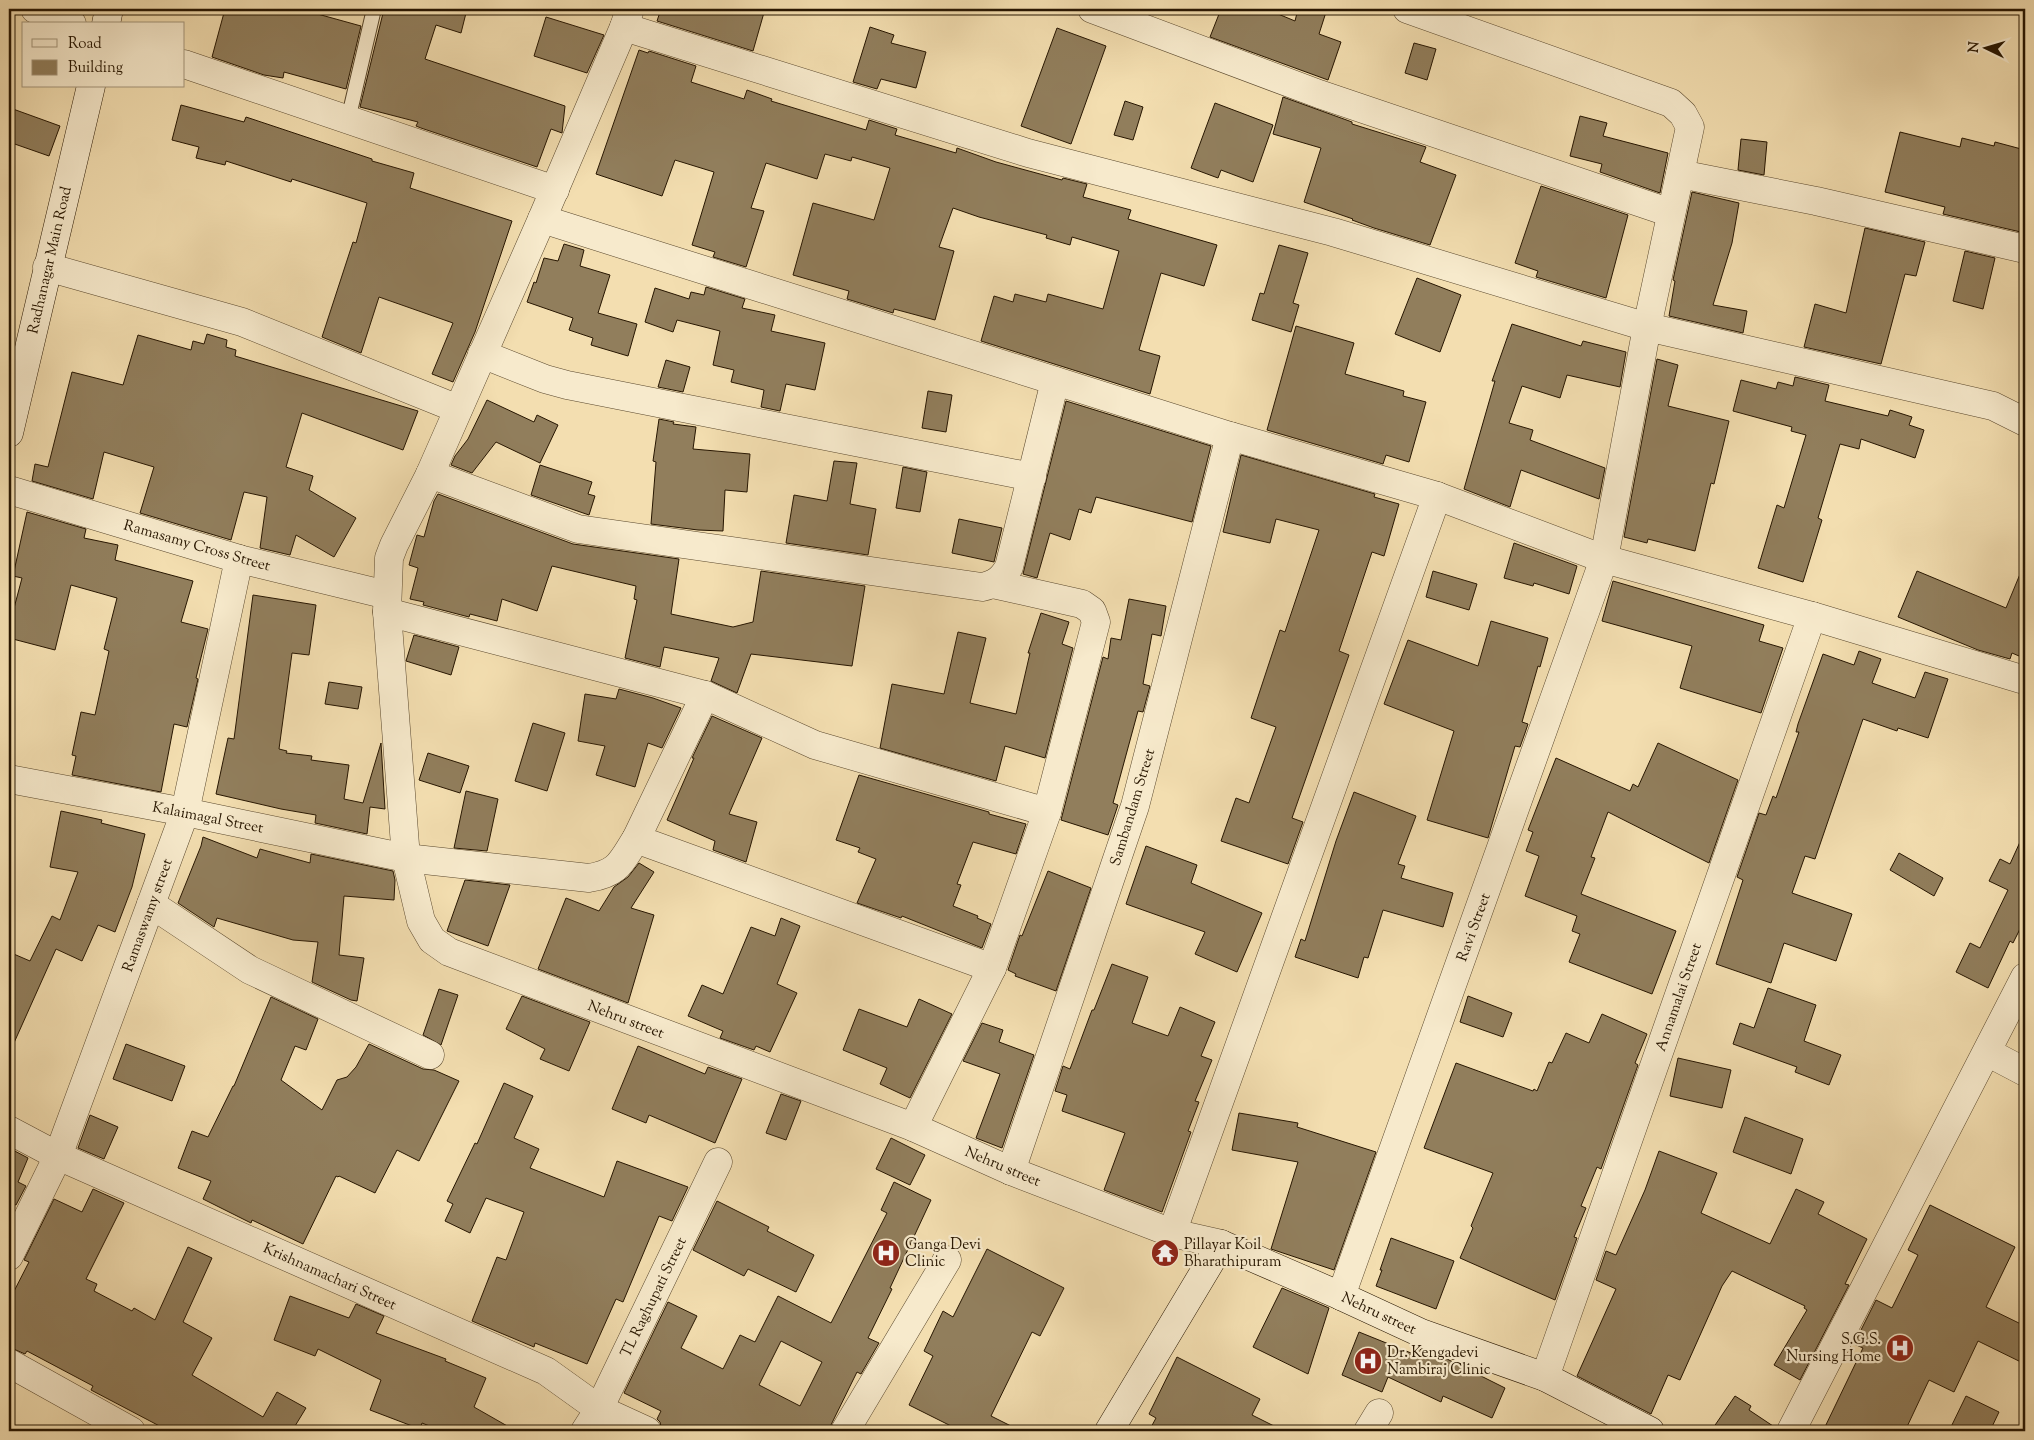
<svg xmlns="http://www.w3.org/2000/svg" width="2034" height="1440" viewBox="0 0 2034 1440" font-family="'Sorts Mill Goudy',serif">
  <rect width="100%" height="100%" fill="#f3deb0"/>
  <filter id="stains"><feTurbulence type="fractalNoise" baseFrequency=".004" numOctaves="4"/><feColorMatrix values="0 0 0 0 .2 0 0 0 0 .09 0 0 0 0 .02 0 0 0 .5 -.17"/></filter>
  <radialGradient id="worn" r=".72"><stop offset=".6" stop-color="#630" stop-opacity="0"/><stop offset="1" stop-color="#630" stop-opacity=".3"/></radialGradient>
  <g fill="#917e5c" stroke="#271601" fill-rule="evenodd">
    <polygon points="225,9 315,9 314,13 361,26 346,89 284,72 283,78 264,75 212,57"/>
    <polygon points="384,9 467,9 461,33 436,25 425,59 565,106 562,133 551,129 537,167 421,128 416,126 418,122 360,107"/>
    <polygon points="661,9 765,9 753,51 657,21"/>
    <polygon points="1221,9 1266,9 1295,21 1298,9 1327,9 1319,34 1341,42 1328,80 1210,37"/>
    <polygon points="546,17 604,35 587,73 534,56"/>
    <polygon points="870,27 894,35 891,43 926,52 916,88 881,79 877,89 853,82"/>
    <polygon points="1057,28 1106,46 1071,144 1021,126"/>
    <polygon points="1414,43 1436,49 1427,80 1405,73"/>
    <polygon points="639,50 648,53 649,51 696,66 691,82 744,99 747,90 772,99 771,101 866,130 869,120 897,129 895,135 956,153 957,148 996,162 1062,180 1063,178 1087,184 1083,197 1131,210 1128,219 1217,245 1204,286 1161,273 1139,350 1160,356 1150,394 981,341 994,296 1013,302 1015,294 1046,302 1048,294 1103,309 1119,251 1072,237 1070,245 1046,238 1047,235 979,217 953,208 939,247 954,251 935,320 894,309 893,313 847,299 849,291 793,275 813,203 874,220 890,168 852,157 851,161 825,154 817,179 766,163 751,208 764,211 746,267 713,257 715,252 692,245 714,172 675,160 662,196 596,174"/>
    <polygon points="1283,97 1352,122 1352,124 1426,147 1420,162 1456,175 1430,245 1374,228 1352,220 1353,219 1304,202 1321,148 1273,134"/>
    <polygon points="1125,101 1143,107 1133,140 1114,135"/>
    <polygon points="1215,103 1273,125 1253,182 1221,170 1218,178 1191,168"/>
    <polygon points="181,105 244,122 246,117 372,159 372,161 414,173 410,188 512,221 475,332 453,382 432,374 453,323 379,297 361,353 322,337 353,242 356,243 367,203 292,179 291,182 226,161 225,165 196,158 199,147 172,140"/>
    <polygon points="13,109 60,126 49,156 9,142 9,120"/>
    <polygon points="1580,116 1607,123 1603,136 1668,153 1660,193 1600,172 1602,164 1570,156"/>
    <polygon points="1900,132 1960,147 1962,138 1994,146 1995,142 2025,150 2025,233 1943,214 1945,207 1885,192"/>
    <polygon points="1741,139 1767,142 1764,175 1738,170"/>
    <polygon points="1541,186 1628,215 1606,298 1536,277 1538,271 1515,263"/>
    <polygon points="1692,192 1739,203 1732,243 1713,305 1747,311 1743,333 1669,316 1675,281 1673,280"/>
    <polygon points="1865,228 1925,242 1916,276 1905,274 1881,364 1804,347 1815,304 1846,313"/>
    <polygon points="564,244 584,250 580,266 610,275 598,313 637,324 628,356 591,345 593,338 569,330 573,318 527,302 534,282 536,283 544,258 558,261"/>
    <polygon points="1279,245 1308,253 1293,303 1299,305 1291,332 1252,320 1260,293 1264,294"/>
    <polygon points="1965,251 1995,258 1983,309 1953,301"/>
    <polygon points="1417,278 1461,295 1440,352 1395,334"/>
    <polygon points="706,287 745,299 742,308 775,315 771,331 825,343 815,390 786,384 780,411 761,407 764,390 731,382 734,370 713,365 720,331 677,320 673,332 645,322 655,288 689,299 691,292 704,295"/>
    <polygon points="1512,324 1581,346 1583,341 1626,352 1620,387 1567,375 1560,398 1522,386 1509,423 1533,430 1530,440 1605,468 1599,499 1521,470 1510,507 1464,489 1495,381 1492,381"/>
    <polygon points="1296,326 1354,343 1345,374 1404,391 1403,396 1426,402 1409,462 1386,455 1383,464 1267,430"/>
    <polygon points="207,334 227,340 226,347 236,350 235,356 418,411 403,450 302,413 286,467 313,476 309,490 356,518 334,557 296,535 290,555 260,548 267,497 244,492 231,540 140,513 154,467 104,452 93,499 32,481 35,464 48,467 72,372 123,385 138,335 191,350 193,341 204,344"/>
    <polygon points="1657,359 1678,365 1668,406 1729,421 1714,484 1711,483 1695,551 1648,539 1647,543 1624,537"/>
    <polygon points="666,360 690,367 683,392 658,387"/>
    <polygon points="1795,377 1829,385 1825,401 1888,416 1890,410 1912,417 1909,425 1924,430 1915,458 1861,439 1859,449 1840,444 1818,518 1822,520 1803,582 1758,568 1777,505 1784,508 1806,435 1791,431 1792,427 1733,411 1741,380 1776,389 1778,382 1793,386"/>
    <polygon points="928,391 952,395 946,432 922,428"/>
    <polygon points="487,400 534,422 537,415 558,425 540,463 496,442 472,473 451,465 455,456 468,439"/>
    <polygon points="1066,401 1211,446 1192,522 1096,497 1091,513 1079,509 1070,540 1050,533 1037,578 1023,574"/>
    <polygon points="659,419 674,422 673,424 696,427 693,449 750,454 747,492 725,490 723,531 698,530 651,524 656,462 653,461"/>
    <polygon points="1241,455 1375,494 1374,497 1399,504 1384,556 1372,552 1339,651 1349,655 1292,818 1303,822 1288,864 1221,841 1236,798 1249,803 1276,727 1251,718 1280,630 1285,632 1319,530 1276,519 1270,543 1223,532"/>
    <polygon points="834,461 857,463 850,504 876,509 868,555 786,543 794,495 827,501"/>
    <polygon points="540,465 592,482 588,494 595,496 589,515 531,495"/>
    <polygon points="903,467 927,472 920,512 896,508"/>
    <polygon points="438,494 573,544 679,559 671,614 733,627 753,622 761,571 865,586 852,666 751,654 737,693 711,681 719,658 664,647 660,667 625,658 637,600 634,599 636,586 552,566 537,611 502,599 497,621 470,614 469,617 423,605 424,602 410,599 418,568 409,565 417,535 424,537 434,501"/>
    <polygon points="27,512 86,529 84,538 118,545 115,560 193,581 181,622 208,629 196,678 198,679 187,727 174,724 161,792 72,775 76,756 72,755 81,712 95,715 109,651 104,649 117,598 71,585 55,650 9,638 9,627 22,578 13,576"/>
    <polygon points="959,519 1002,528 994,562 952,553"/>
    <polygon points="1514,543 1577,566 1569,594 1534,583 1533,586 1504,578"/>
    <polygon points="2025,562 2025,639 2019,656 2012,653 2010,659 1978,650 1898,617 1917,571 2006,608"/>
    <polygon points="1433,571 1477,584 1469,610 1426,597"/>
    <polygon points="1613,581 1764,625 1759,641 1783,648 1761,713 1680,688 1692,646 1602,621"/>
    <polygon points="253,595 316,605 309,655 292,653 279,749 287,751 286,753 312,756 311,760 349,765 344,799 363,803 381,743 385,809 370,807 367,834 315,823 316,815 281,809 216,794 228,738 234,739"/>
    <polygon points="1129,599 1166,606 1161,636 1152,634 1143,684 1150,686 1143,712 1138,711 1113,803 1118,805 1108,835 1061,820 1103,657 1108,659 1111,638 1121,640"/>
    <polygon points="1041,613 1069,622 1062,644 1073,648 1045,758 1005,746 996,781 880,748 892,684 944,694 958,632 986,638 970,703 1016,714 1030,653 1028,653"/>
    <polygon points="1491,621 1548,638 1540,667 1538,666 1522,722 1528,724 1525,733 1520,747 1515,746 1488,838 1427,820 1454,731 1384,704 1408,640 1478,666"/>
    <polygon points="414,635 459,647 451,675 406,661"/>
    <polygon points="1859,651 1881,659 1872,683 1915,698 1925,672 1948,679 1928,738 1898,728 1897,731 1863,719 1815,859 1805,856 1792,893 1852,914 1836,961 1784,943 1771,983 1716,964 1743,880 1737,877 1759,813 1766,815 1773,796 1776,798 1799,732 1796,732 1798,724 1823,654 1854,665"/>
    <polygon points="329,682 362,687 358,709 325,704"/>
    <polygon points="619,689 653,698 681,708 662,748 648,743 635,787 596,775 605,746 578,741 585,694 616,699"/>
    <polygon points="712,716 762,738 729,814 757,822 746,862 713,850 715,841 667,820 694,758 692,758"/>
    <polygon points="533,723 565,733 547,791 515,781"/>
    <polygon points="1658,743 1738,780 1709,863 1608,812 1591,857 1595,858 1581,894 1676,931 1652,994 1569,962 1580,934 1572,931 1577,916 1525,896 1539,856 1526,851 1533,832 1528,830 1556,758 1630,791 1633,784 1638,787"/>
    <polygon points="428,753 469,766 460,793 419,780"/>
    <polygon points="859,775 989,812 989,814 1026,824 1016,854 973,842 957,884 961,885 953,906 978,916 977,918 991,924 982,948 902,916 901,918 857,903 876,859 858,852 860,848 836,840"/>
    <polygon points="466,791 498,799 487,851 454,848"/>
    <polygon points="1354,792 1416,816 1398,864 1405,866 1401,878 1453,893 1443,927 1383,910 1368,958 1364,957 1358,978 1295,957 1301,939 1305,941 1336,841"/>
    <polygon points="61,811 102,820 101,823 145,834 132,887 115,932 98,925 82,961 56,949 9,1054 9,952 30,961 52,916 60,920 78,872 50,867"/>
    <polygon points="2025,831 2025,919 2013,943 2010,941 1988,988 1956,972 1970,943 1980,948 2008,890 1989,881 2000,859 2010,864"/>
    <polygon points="203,837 257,858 260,849 310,863 311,854 393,871 395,880 394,900 344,896 339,955 364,958 357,1001 351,1000 312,982 318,942 293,940 217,918 214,927 178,903 201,846"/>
    <polygon points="1146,846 1197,865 1191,883 1262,913 1237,972 1195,954 1205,932 1126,904"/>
    <polygon points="1899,853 1943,878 1934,896 1890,870"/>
    <polygon points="639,863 654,872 631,908 654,915 628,1003 538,969 566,898 599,911 614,887 628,877"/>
    <polygon points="1048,871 1091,888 1056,991 1015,976 1016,974 1008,970 1020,935 1022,936"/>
    <polygon points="465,880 510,885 488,946 447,931"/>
    <polygon points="781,918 800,926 777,984 797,993 770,1052 756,1046 754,1050 720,1038 723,1031 688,1016 702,985 723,994 751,927 775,936"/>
    <polygon points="1112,964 1148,977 1132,1023 1168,1036 1180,1007 1215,1022 1201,1056 1212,1060 1195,1101 1199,1102 1188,1131 1191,1132 1162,1212 1104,1190 1125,1133 1062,1111 1067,1095 1055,1091 1063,1066 1070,1069 1092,1010 1094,1010"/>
    <polygon points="1768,988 1816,1005 1804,1041 1841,1055 1829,1085 1795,1072 1797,1067 1733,1044 1740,1023 1754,1028"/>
    <polygon points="439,989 458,995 441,1045 423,1035"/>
    <polygon points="522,996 590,1022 569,1071 540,1059 545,1049 506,1029"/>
    <polygon points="1468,996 1512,1013 1503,1037 1460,1022"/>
    <polygon points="271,997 318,1019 306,1050 295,1046 281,1080 322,1110 337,1080 347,1077 356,1067 369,1044 423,1069 434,1070 459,1081 419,1161 397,1150 375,1193 339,1176 338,1177 336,1176 303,1244 252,1220 251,1223 203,1199 211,1181 178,1168 192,1131 208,1137 233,1086 234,1086"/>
    <polygon points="919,999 952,1014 910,1098 880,1084 887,1068 843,1050 859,1009 907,1027"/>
    <polygon points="1602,1014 1647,1034 1635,1063 1638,1065 1601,1169 1597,1167 1581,1206 1586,1208 1574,1237 1577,1238 1555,1300 1460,1258 1473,1228 1471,1226 1493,1173 1424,1148 1456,1063 1533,1091 1534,1089 1537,1091 1549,1062 1552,1063 1566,1033 1589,1043"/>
    <polygon points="982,1023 1003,1030 999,1042 1034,1055 1002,1148 976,1138 1000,1074 963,1061"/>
    <polygon points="126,1044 185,1066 172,1101 113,1079"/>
    <polygon points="638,1046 705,1074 708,1067 742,1079 715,1143 649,1115 646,1123 612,1109"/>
    <polygon points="1678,1058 1731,1070 1722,1108 1670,1096"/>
    <polygon points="504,1083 533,1096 514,1138 539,1149 530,1168 604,1197 617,1161 688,1187 672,1221 659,1216 623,1302 616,1299 587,1364 535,1343 534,1347 472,1321 497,1257 506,1260 524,1212 486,1198 470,1233 445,1221 453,1204 447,1201 475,1143 477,1144"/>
    <polygon points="781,1094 801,1101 786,1140 766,1133"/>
    <polygon points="1239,1113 1298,1123 1297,1127 1376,1152 1334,1270 1271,1249 1298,1162 1232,1150"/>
    <polygon points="90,1115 118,1127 104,1159 78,1148"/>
    <polygon points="1745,1117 1803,1139 1791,1174 1733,1152"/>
    <polygon points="891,1138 925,1155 910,1185 876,1169"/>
    <polygon points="9,1148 28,1158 18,1182 26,1186 16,1205 9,1203"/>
    <polygon points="1659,1151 1717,1173 1701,1213 1770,1244 1796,1189 1824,1202 1818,1214 1867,1239 1845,1284 1849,1285 1800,1380 1774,1365 1807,1310 1804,1308 1805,1306 1732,1271 1722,1286 1680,1380 1668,1375 1651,1414 1577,1376 1616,1289 1596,1280 1606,1251 1616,1255 1645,1190"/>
    <path d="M894,1182L931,1200L890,1288L892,1289L868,1338L879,1343L861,1374L857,1372L828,1431H662L660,1422L657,1419L661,1411L624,1393L668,1302L697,1316L681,1348L723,1369L740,1335L755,1342L778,1296L831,1323L887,1213L881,1210ZM781,1341L822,1362L800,1406L759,1385Z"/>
    <polygon points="93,1189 124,1203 86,1279 97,1284 94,1291 132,1311 134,1308 155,1320 188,1247 212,1258 183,1322 212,1338 192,1375 263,1417 277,1392 306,1408 292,1431 169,1431 91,1390 93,1386 27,1351 25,1354 9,1347 9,1301 29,1262 24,1260 54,1199 82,1212"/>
    <polygon points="717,1201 769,1227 767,1231 814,1255 796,1292 748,1269 744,1276 693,1250"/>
    <polygon points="1930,1205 2015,1247 1986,1307 2025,1326 2025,1364 1978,1341 1954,1392 1929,1380 1905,1431 1823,1431 1863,1348 1854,1344 1876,1300 1892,1308 1918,1255 1908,1250"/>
    <polygon points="1391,1238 1454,1261 1436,1309 1376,1286 1382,1270 1380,1270"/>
    <polygon points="987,1249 1064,1288 1040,1336 1032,1332 991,1416 1021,1431 961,1431 909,1405 933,1356 924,1351 943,1311 953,1317"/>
    <polygon points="1282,1288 1329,1308 1308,1374 1253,1347"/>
    <polygon points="290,1296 349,1318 356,1304 384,1316 376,1333 446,1359 445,1361 486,1378 474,1407 516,1431 442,1431 422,1423 420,1429 370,1410 381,1380 318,1349 315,1356 274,1340"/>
    <polygon points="1359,1332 1416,1355 1419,1349 1447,1359 1505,1388 1492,1418 1443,1396 1441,1402 1388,1377 1382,1392 1342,1375"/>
    <polygon points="1177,1357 1260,1399 1252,1415 1284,1431 1149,1431 1156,1418 1149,1414"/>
    <polygon points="1735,1396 1751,1406 1749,1410 1776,1428 1775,1431 1711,1431"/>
    <polygon points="1966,1396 1999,1412 1990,1431 1949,1431"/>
  </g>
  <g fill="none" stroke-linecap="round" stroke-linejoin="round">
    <defs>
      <polyline id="lane" points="348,120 374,9"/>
      <g id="street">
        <polyline points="35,9 72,24"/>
        <polyline points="630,9 624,27 542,219 430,474 394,545 389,558 387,612 406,858 421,921 432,940 449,952 913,1127 1011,1171 1172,1233 1221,1244"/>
        <polyline points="1092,9 1319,94 1671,213"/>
        <polyline points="624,27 1028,153 1333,232 1647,327 1993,406 2025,422"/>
        <polyline points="184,64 555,190"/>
        <polyline points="1680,174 1816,201 2025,249"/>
        <polyline points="542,219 1230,436 1437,496 1604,559 1812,616 2021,679"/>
        <polyline points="47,267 242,322 458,409"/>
        <polyline points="482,354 545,379 567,385 1032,477"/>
        <path d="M430,474L578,529L982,587C996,584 1002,579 1009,567L1055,381"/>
        <polyline points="9,490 239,559 387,595"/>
        <polyline points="387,612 705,695 815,745 1047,812"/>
        <polyline points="705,695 636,839 992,968"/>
        <path d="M9,779L185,812L406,858L589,878C619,873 621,862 636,839"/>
        <polyline points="151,904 250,970 430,1055"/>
        <polyline points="1987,1052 2025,1072"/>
        <polyline points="913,1127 992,968 1047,812 1096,622 1092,611 1082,604 993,584"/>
        <polyline points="9,1130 58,1156 546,1371 599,1409 647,1431"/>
        <polyline points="1011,1171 1135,806 1230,436"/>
        <polyline points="1172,1233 1437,496"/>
        <polyline points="9,1256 58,1156 185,812 239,559"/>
        <polyline points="1341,1296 1604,559 1647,327 1690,127 1683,114 1671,103 1407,9"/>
        <polyline points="9,1363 131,1431"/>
        <polyline points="1545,1377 1812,616"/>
        <polyline points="585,1431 599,1409 718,1162"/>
        <polyline points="845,1431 947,1260"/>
        <polyline points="1368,1431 1379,1413"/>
        <polyline points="1791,1431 2025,977"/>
      </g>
      <g id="secondary">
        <polyline points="106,24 109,9"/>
        <polyline points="9,433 91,86"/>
        <polyline points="1109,1431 1221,1244 1341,1296 1421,1333 1545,1377 1650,1431"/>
      </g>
    </defs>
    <use href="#lane" stroke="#5a482d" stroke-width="16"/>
    <use href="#street" stroke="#5a482d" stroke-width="29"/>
    <use href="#secondary" stroke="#271601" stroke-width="29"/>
    <use href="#lane" stroke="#f7eacc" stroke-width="14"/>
    <use href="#street" stroke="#f7eacc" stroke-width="28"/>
    <use href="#secondary" stroke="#f7eacc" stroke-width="28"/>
  </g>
  <defs>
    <symbol id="hospital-disc" viewBox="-11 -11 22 22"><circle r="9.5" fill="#8f2418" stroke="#f7eacc"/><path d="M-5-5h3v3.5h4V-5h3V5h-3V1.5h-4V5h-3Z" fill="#fff"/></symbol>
    <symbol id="temple-disc" viewBox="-11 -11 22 22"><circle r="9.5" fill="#8f2418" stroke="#f7eacc"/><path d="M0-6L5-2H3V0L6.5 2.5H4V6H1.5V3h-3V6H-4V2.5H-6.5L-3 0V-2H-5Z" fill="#fff"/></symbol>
  </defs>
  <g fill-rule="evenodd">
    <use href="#hospital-disc" x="870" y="1237" width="32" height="32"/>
    <use href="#temple-disc" x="1149" y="1237" width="32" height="32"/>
    <use href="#hospital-disc" x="1884" y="1332" width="32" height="32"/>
    <use href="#hospital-disc" x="1352" y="1345" width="32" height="32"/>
  </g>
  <g text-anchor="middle" stroke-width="4.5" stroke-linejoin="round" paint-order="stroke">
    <g font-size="15" fill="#271601" stroke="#f7eacc">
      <text transform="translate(49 260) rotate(-77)" y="5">Radhanagar Main Road</text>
      <text transform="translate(197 545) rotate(16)" y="5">Ramasamy Cross Street</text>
      <text transform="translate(1132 807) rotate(-73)" y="5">Sambandam Street</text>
      <text transform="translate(208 817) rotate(11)" y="5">Kalaimagal Street</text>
      <text transform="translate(147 915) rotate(-70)" y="5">Ramaswamy street</text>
      <text transform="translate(1473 927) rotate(-70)" y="5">Ravi Street</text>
      <text transform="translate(1678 997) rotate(-71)" y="5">Annamalai Street</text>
      <text transform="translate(626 1019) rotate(21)" y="5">Nehru street</text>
      <text transform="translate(1003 1166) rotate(23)" y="5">Nehru street</text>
      <text transform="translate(330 1276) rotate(24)" y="5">Krishnamachari Street</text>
      <text transform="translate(653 1297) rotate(-64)" y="5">TL Raghupati Street</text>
      <text transform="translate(1379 1313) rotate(25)" y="5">Nehru street</text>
    </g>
    <g font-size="15" fill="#271601" stroke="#f7eacc" text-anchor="start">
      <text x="905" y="1249">Ganga Devi<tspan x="905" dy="17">Clinic</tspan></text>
      <text x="1184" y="1249">Pillayar Koil<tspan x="1184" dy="17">Bharathipuram</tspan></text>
      <text x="1881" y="1344" text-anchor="end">S.G.S.<tspan x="1881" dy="17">Nursing Home</tspan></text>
      <text x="1387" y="1357">Dr. Kengadevi<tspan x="1387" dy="17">Nambiraj Clinic</tspan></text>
    </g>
  </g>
  <rect width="2034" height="1440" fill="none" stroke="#f3deb0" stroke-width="30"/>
  <rect x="10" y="10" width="2014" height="1420" fill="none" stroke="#271601" stroke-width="2.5"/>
  <rect x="15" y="15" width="2004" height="1410" fill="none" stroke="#271601"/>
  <rect x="22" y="22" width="162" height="65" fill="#f7eacc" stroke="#a4957b"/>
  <rect x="32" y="39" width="25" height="8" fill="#f7eacc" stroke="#a4957b"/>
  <text x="68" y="48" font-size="15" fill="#271601">Road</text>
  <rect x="32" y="60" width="25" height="15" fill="#917e5c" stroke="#a4957b"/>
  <text x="68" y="72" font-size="15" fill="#271601">Building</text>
  <g transform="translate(1986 48) rotate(275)" stroke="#f7eacc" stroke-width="4" paint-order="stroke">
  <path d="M0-4L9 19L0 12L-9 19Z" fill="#271601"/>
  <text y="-8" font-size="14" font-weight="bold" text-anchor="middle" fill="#271601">N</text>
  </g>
  <rect width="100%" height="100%" filter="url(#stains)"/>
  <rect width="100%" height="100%" fill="url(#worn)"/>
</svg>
